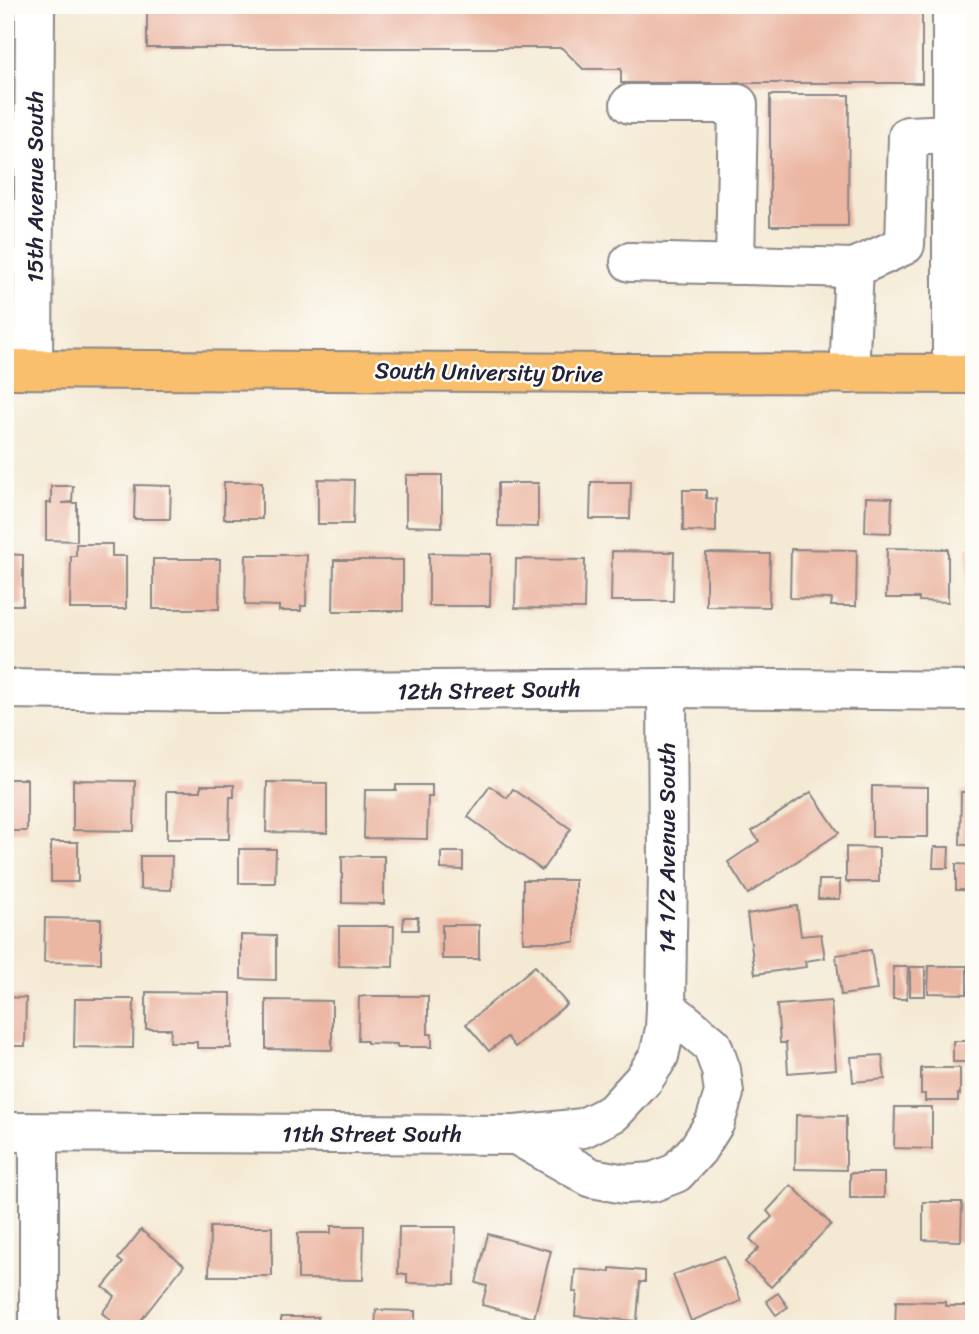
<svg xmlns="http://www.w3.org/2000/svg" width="979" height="1334" viewBox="0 0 979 1334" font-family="Sriracha,sans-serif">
  <rect width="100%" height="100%" fill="#fdfcf7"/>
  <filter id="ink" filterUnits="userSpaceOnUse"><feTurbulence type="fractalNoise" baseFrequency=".0143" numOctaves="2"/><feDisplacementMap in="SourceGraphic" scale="14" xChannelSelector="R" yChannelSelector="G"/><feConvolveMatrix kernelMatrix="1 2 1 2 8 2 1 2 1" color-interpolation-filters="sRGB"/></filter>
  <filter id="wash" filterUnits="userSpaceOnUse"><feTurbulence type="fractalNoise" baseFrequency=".00686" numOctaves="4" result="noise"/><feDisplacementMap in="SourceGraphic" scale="28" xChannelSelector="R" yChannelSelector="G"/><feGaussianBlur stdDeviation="1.57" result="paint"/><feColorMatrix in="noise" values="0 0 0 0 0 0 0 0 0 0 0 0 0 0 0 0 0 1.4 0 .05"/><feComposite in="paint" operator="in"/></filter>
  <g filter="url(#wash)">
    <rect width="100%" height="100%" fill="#f4e9d3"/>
    <g id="blocks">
      <g fill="#ebb6a2">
        <polygon points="147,5 922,5 922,83 621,83 621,69 583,69 562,48 147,48"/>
        <polygon points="770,95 849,95 848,226 770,226"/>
        <polygon points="406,475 442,475 442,527 406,526"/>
        <polygon points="318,479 354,480 353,524 318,524"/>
        <rect x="224" y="482" width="38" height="37"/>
        <polygon points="591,482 631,482 630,519 590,519"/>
        <polygon points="498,483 538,483 538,527 498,526"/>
        <polygon points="135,485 171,486 170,519 134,519"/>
        <polygon points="51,486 73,486 72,502 62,503 77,503 77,541 46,540 46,503 51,503"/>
        <polygon points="683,490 706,490 706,498 716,499 716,532 683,531"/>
        <polygon points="866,497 892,498 891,533 865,532"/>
        <polygon points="76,544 112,544 112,556 126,556 126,609 70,609 71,556 76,556"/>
        <rect x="967" y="547" width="7" height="57"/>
        <polygon points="887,548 948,549 948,602 919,601 919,598 886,598"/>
        <polygon points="791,549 857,550 856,606 831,606 832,599 790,598"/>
        <polygon points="612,551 674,552 673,601 611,601"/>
        <polygon points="429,553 491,554 490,606 429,606"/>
        <polygon points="706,553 770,554 769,607 706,606"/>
        <polygon points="5,554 23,555 23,605 5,605"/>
        <polygon points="246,555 307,555 306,606 301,606 301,611 279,611 279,606 245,605"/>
        <polygon points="153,559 220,559 219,609 153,609"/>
        <polygon points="516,559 585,560 584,609 515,608"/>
        <polygon points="334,560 403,560 403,611 333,611"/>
        <rect x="5" y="779" width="22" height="52"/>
        <polygon points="73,780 135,781 134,831 73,830"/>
        <polygon points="267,782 327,783 327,833 266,832"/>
        <polygon points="201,785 234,785 234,797 230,797 229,839 167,839 167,791 201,791"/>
        <polygon points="396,785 432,785 432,797 428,797 427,839 364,838 365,790 396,790"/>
        <polygon points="490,786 507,798 513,789 571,829 542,870 468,817"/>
        <polygon points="872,786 928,787 928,837 872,837"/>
        <polygon points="811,792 839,833 748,894 728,862 759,841 752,831"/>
        <polygon points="961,792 974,792 974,845 960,845"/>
        <rect x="51" y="842" width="27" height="40"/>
        <polygon points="846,847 879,848 879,882 846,882"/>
        <polygon points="934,847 949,847 948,868 933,868"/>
        <polygon points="239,849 276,849 275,883 239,883"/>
        <polygon points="441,852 463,852 463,870 441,869"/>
        <polygon points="140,856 172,856 171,890 140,889"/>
        <polygon points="342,856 384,856 384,904 342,903"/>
        <polygon points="956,864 974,865 974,890 956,890"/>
        <rect x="523" y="880" width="52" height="62"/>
        <polygon points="819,880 840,880 840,899 818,899"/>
        <polygon points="797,906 801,936 821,934 825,958 805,961 806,967 755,974 747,914"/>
        <polygon points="404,917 418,917 418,930 403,930"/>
        <polygon points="45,918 101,919 101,963 44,962"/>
        <rect x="442" y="925" width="37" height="34"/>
        <polygon points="339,926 394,926 393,967 339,966"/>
        <polygon points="241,935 276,936 276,980 241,979"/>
        <polygon points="871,950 877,990 841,995 836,955"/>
        <polygon points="535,966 567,1004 515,1047 507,1037 489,1051 466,1024"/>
        <polygon points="929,966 967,966 967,994 928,993"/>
        <polygon points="893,967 908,967 907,999 893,999"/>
        <rect x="910" y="967" width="15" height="29"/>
        <polygon points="146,992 231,993 231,1048 197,1048 197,1042 170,1042 171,1029 146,1029"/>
        <polygon points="367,996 428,996 428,1034 432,1034 432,1047 397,1047 397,1044 367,1043 367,1041 358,1041 359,997"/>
        <polygon points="5,997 26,998 25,1046 5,1046"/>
        <polygon points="75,999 134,999 133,1048 74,1047"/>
        <polygon points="266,1000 332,1001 332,1050 266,1049"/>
        <polygon points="831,1001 836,1069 788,1073 786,1043 780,1043 777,1005"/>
        <rect x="953" y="1041" width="21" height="21"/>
        <polygon points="882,1055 885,1079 853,1082 851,1057"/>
        <polygon points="921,1068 960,1068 960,1095 958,1094 958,1101 925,1101 925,1094 921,1094"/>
        <polygon points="895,1107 932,1107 932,1149 894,1148"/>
        <polygon points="796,1115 846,1116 846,1170 795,1169"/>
        <rect x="850" y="1173" width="34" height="25"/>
        <polygon points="791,1185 831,1224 771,1287 745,1262 759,1248 750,1239 772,1217 767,1211"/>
        <polygon points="923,1202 962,1202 961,1241 923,1240"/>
        <polygon points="331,1226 364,1226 363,1280 298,1279 298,1233 331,1233"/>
        <polygon points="210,1227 272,1227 272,1276 209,1276"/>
        <polygon points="399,1227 456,1227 455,1284 407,1283 407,1274 398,1274"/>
        <polygon points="141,1230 184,1265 134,1329 103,1329 110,1320 102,1313 115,1296 103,1287 123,1263 118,1259"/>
        <polygon points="488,1234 551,1251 534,1318 482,1305 487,1286 476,1283"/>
        <polygon points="724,1256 741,1301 691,1321 673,1275"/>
        <polygon points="610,1268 645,1271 645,1282 640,1282 637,1321 575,1316 577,1292 573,1292 575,1269 610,1272"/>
        <polygon points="778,1293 788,1307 776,1315 766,1301"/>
        <polygon points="896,1301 945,1302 945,1306 974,1306 974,1329 895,1329"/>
        <polygon points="376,1310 415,1311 415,1329 375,1329"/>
        <rect x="281" y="1317" width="37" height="12"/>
      </g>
    </g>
  </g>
  <g filter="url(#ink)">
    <use href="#blocks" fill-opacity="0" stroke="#8b8687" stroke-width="2"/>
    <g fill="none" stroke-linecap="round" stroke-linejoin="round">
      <defs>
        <g id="minor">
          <polyline points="952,5 952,374"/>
          <polyline points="630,104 738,104 735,265"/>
          <polyline points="630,262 854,268"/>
          <polyline points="33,369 35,5"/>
          <polyline points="849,374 854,268 905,245 908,136 952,134"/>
          <polyline points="5,689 217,692 667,688 974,691"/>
          <polyline points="5,1132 516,1135 583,1128 613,1113 644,1079 659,1056 665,1029 666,1007 668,867 667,688"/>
          <polyline points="516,1135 592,1178 625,1184 653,1182 676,1173 698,1149 715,1122 724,1093 721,1070 712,1045 666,1007"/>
          <polyline points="39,1329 39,1133"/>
        </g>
        <polyline id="major" points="5,369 627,373 974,374"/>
      </defs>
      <use href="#minor" stroke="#8b8687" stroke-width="42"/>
      <use href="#major" stroke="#8b8687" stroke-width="42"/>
      <use href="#minor" stroke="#fff" stroke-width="38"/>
      <use href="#major" stroke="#f9bf6c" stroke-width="38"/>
    </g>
  </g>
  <g text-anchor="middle" stroke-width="5" stroke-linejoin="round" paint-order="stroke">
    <g font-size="23" fill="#22223b" stroke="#fdfcf7">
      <text transform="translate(35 187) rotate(-90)" y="8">15th Avenue South</text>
      <text transform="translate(489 372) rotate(1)" y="8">South University Drive</text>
      <text transform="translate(489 690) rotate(-1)" y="8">12th Street South</text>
      <text transform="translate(667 848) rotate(-90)" y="8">14 1/2 Avenue South</text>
      <text x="372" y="1142">11th Street South</text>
    </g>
  </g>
  <rect width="979" height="1334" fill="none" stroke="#fdfcf7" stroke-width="28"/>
</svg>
